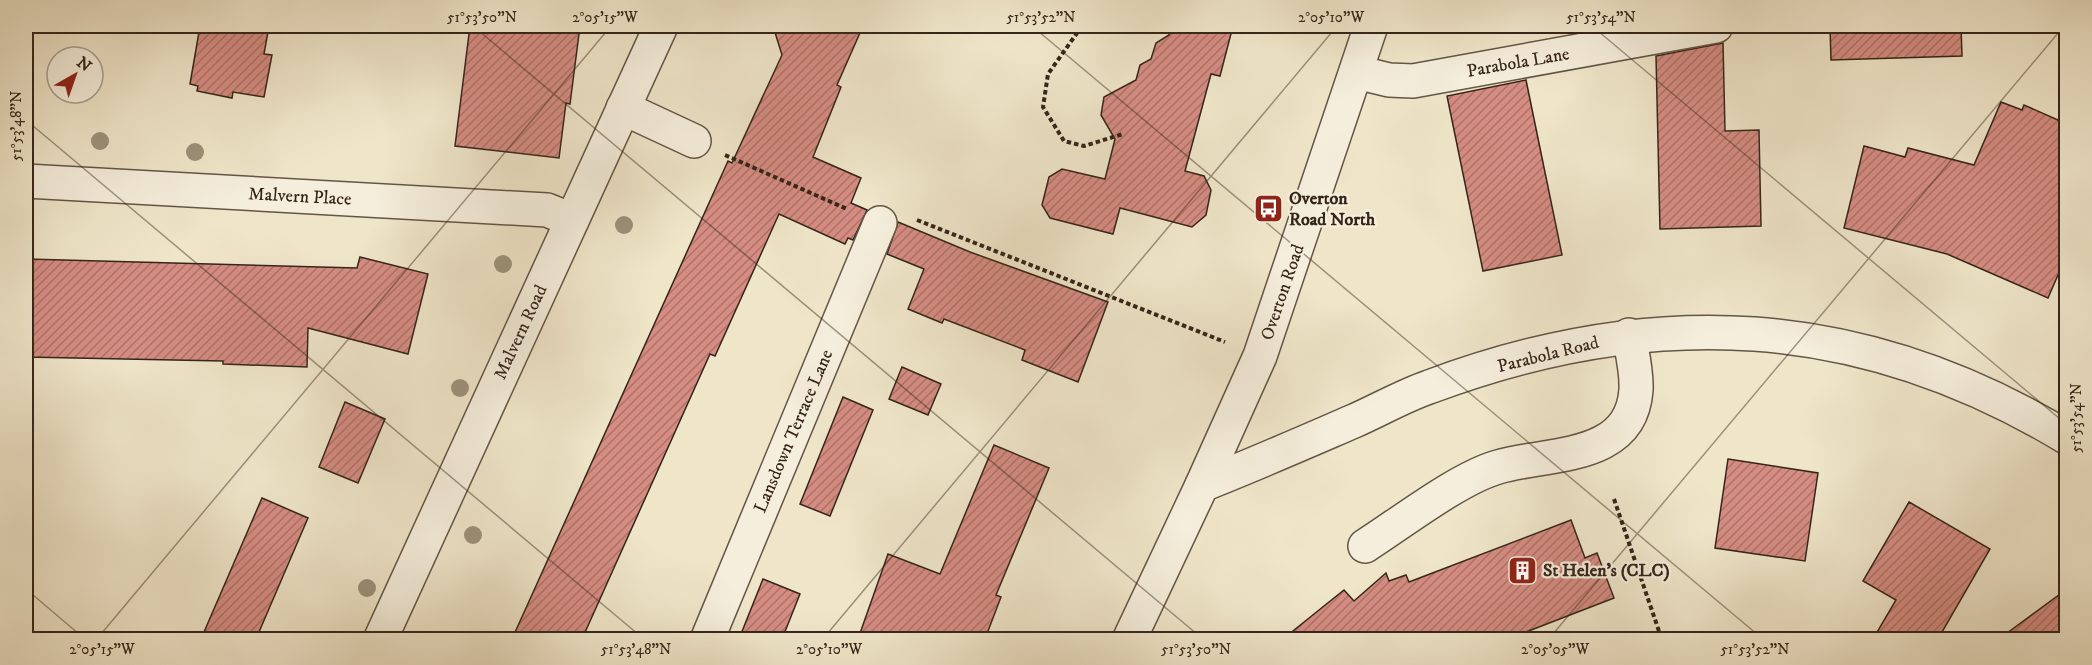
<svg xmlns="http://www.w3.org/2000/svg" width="2092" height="665" viewBox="0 0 2092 665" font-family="'IM FELL DW Pica',serif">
  <defs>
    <pattern id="building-hatch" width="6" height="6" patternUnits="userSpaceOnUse" patternTransform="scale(1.5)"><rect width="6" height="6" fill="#d58c82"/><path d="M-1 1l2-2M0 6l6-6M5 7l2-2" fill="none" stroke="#ae726a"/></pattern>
  </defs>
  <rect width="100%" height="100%" fill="#efe5c9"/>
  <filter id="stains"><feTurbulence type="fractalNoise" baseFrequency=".00333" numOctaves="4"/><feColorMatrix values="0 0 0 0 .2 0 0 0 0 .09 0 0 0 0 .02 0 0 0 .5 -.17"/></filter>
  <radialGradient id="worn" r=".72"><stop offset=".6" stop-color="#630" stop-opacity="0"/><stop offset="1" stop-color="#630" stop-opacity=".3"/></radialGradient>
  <g fill="url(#building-hatch)" stroke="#352519" stroke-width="1.5">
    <polygon points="200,26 269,26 264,54 272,55 264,97 233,92 232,98 197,91 198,86 190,84"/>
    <polygon points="470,26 580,26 570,104 566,103 559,158 455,146"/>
    <polygon points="773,26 863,26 837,85 841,87 813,157 861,178 851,203 867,210 853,240 848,238 845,244 779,214 715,356 710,354 582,639 512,639 728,161 732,163 782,55"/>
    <polygon points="1171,26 1233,26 1220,76 1211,74 1185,171 1204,176 1211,190 1206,215 1192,227 1120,208 1113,234 1050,218 1042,205 1049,177 1062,169 1105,179 1115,139 1101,115 1104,97 1136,80 1140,65 1151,59 1156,43 1169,35"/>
    <polygon points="1961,26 1962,56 1831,60 1830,27"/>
    <polygon points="1723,43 1725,131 1759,130 1761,226 1660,229 1656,56"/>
    <polygon points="1526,80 1562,255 1483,271 1447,96"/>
    <polygon points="2001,102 2022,110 2024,105 2067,124 2067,279 2058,275 2048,298 1947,254 1844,228 1864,146 1905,157 1908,148 1974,165"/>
    <polygon points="898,222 970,252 1108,302 1078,382 1022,360 1025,350 944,319 942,323 908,309 924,269 887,254"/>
    <polygon points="360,257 428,274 408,354 308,328 307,367 223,364 223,361 26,357 27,259 357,268"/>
    <polygon points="902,367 941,384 928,415 889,399"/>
    <polygon points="843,397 873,410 830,516 800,504"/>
    <polygon points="345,402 385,419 358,483 319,467"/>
    <polygon points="994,445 1049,468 996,595 1001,597 985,639 858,639 888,554 940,574"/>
    <polygon points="1728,459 1818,473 1805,561 1715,548"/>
    <polygon points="262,498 308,518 256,639 201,639"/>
    <polygon points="1909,502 1990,549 1938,639 1873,639 1896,600 1863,581"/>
    <polygon points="1571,520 1585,558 1597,553 1614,598 1526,632 1529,639 1283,639 1344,590 1354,601 1386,573 1389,581 1406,575 1409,582"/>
    <polygon points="763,579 800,594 782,639 739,639"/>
    <polygon points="2067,589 2067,639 1999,639"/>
  </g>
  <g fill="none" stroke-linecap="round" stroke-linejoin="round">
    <defs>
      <g id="minor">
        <polyline points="1356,72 1389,80 1413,81 1716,26"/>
        <polyline points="623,108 694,141"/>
        <polyline points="26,181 547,210 572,220"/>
        <polyline points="1202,485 1260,356 1371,26"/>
        <path d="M1365,546C1401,523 1459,478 1498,467C1549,452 1631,461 1636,390C1637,372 1632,352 1629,335"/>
        <polyline points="380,640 661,26"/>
        <polyline points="707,640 880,223"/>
        <path d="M1129,640L1202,485C1253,465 1303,443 1354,421C1379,410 1403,396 1429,387C1653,303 1860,313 2066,437"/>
      </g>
    </defs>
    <use href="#minor" stroke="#645545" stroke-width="36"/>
    <g stroke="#352519" stroke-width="4" stroke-dasharray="4.5 3" stroke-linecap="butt">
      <polyline points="1082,26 1048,74 1043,107 1064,141 1084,146 1123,134"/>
      <polyline points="725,155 847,209"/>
      <polyline points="917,220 1225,342"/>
      <polyline points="1614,499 1662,640"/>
    </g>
    <use href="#minor" stroke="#f5eedc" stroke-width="33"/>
  </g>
  <g fill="#9c9179">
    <circle cx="100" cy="141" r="9"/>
    <circle cx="195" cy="152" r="9"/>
    <circle cx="624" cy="225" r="9"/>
    <circle cx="503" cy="264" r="9"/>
    <circle cx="460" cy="388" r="9"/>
    <circle cx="473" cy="535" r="9"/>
    <circle cx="367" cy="588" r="9"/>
  </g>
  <path fill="none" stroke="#352519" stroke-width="1.5" stroke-opacity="0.45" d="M473,26L1204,640M1032,26L1764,640M1592,26L2066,424M26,120L645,640M26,589L86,640M96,640L611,26M822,640L1337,26M1548,640L2064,26"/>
  <defs>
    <symbol id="bus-square" viewBox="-11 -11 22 22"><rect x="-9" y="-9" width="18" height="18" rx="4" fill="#8f2418" stroke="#f5eedc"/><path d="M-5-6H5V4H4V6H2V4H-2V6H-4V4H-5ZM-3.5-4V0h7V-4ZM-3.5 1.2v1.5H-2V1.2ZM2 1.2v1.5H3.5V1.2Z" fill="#fff"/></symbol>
    <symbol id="building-square" viewBox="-11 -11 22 22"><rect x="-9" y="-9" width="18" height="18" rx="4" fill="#8f2418" stroke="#f5eedc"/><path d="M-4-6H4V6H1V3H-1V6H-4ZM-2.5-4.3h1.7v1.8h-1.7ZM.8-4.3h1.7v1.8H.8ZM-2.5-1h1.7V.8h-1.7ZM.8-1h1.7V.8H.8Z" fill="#fff"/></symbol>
  </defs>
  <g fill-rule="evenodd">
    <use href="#bus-square" x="1252" y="192" width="33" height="33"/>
    <use href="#building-square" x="1506" y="554" width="33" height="33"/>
  </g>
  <g text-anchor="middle" stroke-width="4.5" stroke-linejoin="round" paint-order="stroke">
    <g font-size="18" fill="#352519" stroke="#f5eedc">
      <text transform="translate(1518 62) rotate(-10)" y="6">Parabola Lane</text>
      <text transform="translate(300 196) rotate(3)" y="6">Malvern Place</text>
      <text transform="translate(1282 292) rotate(-71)" y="6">Overton Road</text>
      <text transform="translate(520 332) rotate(-65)" y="6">Malvern Road</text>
      <text transform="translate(1548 354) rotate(-14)" y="6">Parabola Road</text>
      <text transform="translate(793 431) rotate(-67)" y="6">Lansdown Terrace Lane</text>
    </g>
    <g font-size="18" font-weight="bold" fill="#352519" stroke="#f5eedc" text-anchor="start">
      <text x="1289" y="204">Overton<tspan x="1289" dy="21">Road North</tspan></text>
      <text x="1543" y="576">St Helen's (CLC)</text>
    </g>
  </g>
  <rect width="2092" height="665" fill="none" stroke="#efe5c9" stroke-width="66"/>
  <g transform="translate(75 75) rotate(40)"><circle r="28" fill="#f5eedc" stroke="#a89e8e" stroke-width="1.5"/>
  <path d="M0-4.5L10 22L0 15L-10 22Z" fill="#8f2418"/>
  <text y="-9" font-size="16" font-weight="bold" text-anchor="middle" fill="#352519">N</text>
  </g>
  <rect x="33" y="33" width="2026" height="599" fill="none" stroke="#352519" stroke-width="2"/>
  <g font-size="15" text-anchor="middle" fill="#352519">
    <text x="482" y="22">51°53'50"N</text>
    <text x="605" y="22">2°05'15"W</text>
    <text x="1041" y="22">51°53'52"N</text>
    <text x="1331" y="22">2°05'10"W</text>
    <text x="1601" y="22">51°53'54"N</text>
    <text transform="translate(16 126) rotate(-90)" y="5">51°53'48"N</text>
    <text transform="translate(2076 418) rotate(-90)" y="5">51°53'54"N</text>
    <text x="102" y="654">2°05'15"W</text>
    <text x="636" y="654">51°53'48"N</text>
    <text x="829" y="654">2°05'10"W</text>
    <text x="1196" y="654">51°53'50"N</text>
    <text x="1555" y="654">2°05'05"W</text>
    <text x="1755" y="654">51°53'52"N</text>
  </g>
  <rect width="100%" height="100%" filter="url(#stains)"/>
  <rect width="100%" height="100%" fill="url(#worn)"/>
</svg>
